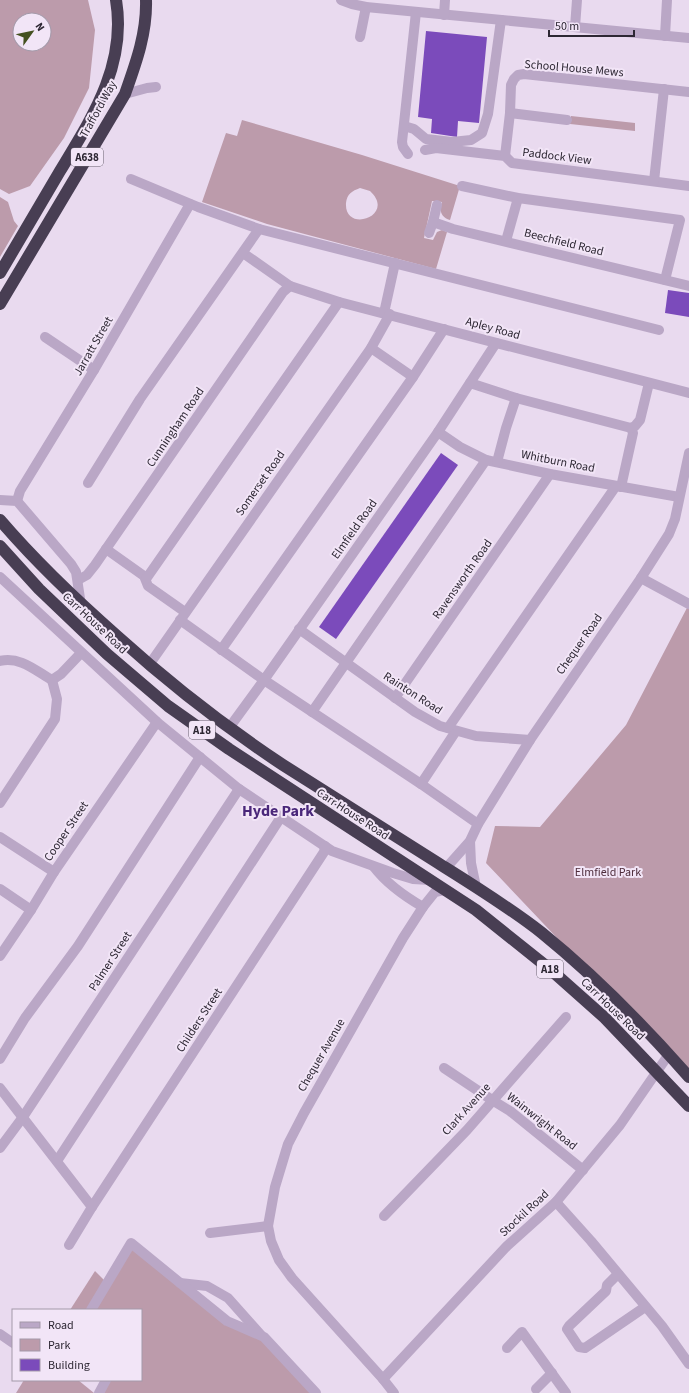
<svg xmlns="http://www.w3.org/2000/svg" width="689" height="1393" viewBox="0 0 689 1393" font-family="'Source Sans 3',sans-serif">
  <rect width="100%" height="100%" fill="#e9daef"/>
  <g fill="#bc9bab" fill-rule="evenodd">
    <path d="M0,0H88L95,30L89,88L64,138L30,186L9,194L0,189ZM20,20H44V44H20Z"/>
    <polygon points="571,116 635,123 635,131 570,124"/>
    <path d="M242,120L362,155L460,186L450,220C441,217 439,211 442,202L432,201L424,238L433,240L437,232L442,230L447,232L436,269L267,224L202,202L226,133L237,136ZM360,188L370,191C397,216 344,234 346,203C347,194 352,191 360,188Z"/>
    <polygon points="0,197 8,202 14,221 18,226 0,257"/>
    <polygon points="689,604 689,1077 486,863 495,826 540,827 626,725"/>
    <polygon points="132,1248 262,1341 311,1393 101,1393 110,1380 141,1380 141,1310 98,1310 96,1308"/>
    <polygon points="95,1271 104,1280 87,1310 70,1310"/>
    <polygon points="24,1380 78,1380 94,1393 16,1393"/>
  </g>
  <g fill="#7b4bbb">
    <polygon points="426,31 487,37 479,123 458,121 457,137 431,133 432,119 418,117"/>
    <polygon points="668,290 689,293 689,317 665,313"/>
    <polygon points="441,453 458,465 336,639 319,627"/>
  </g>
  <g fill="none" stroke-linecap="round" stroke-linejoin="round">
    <g stroke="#baa7c6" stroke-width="10">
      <polyline points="341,0 352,4 366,7 689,38"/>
      <polyline points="444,15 445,0"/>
      <polyline points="575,27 577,0"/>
      <polyline points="665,36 667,0"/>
      <polyline points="360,37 366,7"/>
      <polyline points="125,94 147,88 156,87"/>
      <polyline points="510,113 567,120"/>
      <polyline points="404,126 414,129 426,139 452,142 471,140 482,133 488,114 501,20"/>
      <polyline points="425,150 436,148 505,156 512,163 689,186"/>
      <polyline points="408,154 403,147 402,142 416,12"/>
      <polyline points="505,156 510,113 511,85 514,79 518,75 524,74 689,92"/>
      <polyline points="131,179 198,207 259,229 659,330"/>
      <polyline points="654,181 664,89"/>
      <polyline points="462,186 518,198 680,220 665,280"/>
      <polyline points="437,205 433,222 453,229 689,286"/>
      <polyline points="429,233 433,222"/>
      <polyline points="506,241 518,198"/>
      <polyline points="243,253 290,286 339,302 689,393"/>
      <polyline points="384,313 395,263"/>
      <polyline points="45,337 94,370"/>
      <polyline points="371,348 413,377"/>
      <polyline points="470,383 516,398 631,428 633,433 621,487"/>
      <polyline points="631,428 635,426 640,420 649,383"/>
      <polyline points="438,432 460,447 486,460 550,474 679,497"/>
      <polyline points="497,462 506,428 516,398"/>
      <polyline points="88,483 140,399 259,229"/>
      <polyline points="0,500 17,501 71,564 76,572 81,605"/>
      <polyline points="17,501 20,491 94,370 190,204"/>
      <polyline points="106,549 144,576 148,586 185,612"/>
      <polyline points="0,577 157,722 239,789 332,851 393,873 413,879 430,880"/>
      <polyline points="641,578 689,604"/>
      <polyline points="146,579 339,302"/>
      <polyline points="78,580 87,575 95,565 283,292 290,286"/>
      <polyline points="180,620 264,680 421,784 456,731"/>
      <polyline points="299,629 415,712 440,726 476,736 530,740"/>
      <polyline points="221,650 413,377 444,329"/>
      <path d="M0,661C20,656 36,671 52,680"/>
      <polyline points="149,665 371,348 390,314"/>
      <polyline points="52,680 61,674 81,653"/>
      <polyline points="395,698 550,474"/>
      <polyline points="312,712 486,460"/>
      <polyline points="229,728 264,680 438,432 496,343"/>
      <polyline points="448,728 616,486"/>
      <polyline points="421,784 478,824"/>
      <polyline points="0,803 55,719 57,699 52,680"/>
      <polyline points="0,837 54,872"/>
      <polyline points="470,841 471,863 476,887"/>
      <path d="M374,867C387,884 404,896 423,907"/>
      <polyline points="446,868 470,841 478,824 530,740 641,578 669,534 675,519 689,453"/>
      <polyline points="0,889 31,910"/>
      <polyline points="0,956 31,910 54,872 157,722"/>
      <polyline points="0,1059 25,1018 78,946 200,757"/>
      <polyline points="444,1068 492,1100 510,1111 583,1170"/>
      <polyline points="0,1088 92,1207"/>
      <polyline points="0,1148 23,1117 239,789"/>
      <polyline points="57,1161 281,817"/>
      <polyline points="556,1202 591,1241 662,1326 689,1364"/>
      <polyline points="384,1216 467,1130 566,1017"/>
      <polyline points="210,1233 268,1226"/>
      <polyline points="69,1245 92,1207 324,852 325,846"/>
      <polyline points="618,1274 607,1285 606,1291 569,1326 567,1329 579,1347 585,1348 645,1307"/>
      <polyline points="180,1283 207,1286 228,1298 261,1335"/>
      <polyline points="91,1310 131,1243 227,1321 264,1337 316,1393"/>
      <polyline points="0,1334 13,1343"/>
      <polyline points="507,1348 522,1332 566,1393"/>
      <polyline points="383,1379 507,1246 556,1202 620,1125 669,1054"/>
      <polyline points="536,1389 552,1373"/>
      <polyline points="99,1393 106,1380"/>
      <polyline points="394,1393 383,1379 292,1278 279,1260 271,1241 268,1226 275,1187 288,1144 304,1113 403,938 423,907 435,892 444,890"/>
    </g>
    <g stroke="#483e53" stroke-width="12">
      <path d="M0,273C20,239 40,205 60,171C92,118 127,65 116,0"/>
      <path d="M0,304L125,94C136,63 147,33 146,0"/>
      <path d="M0,520C36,562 76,600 117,636C169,683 224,726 283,765C335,798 386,830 438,863C473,885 509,907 542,933C595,976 644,1026 689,1077"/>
      <polyline points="0,546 39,589 107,654 168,706 229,749 476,910 551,970 605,1018 689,1106"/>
    </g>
  </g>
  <g text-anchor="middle" stroke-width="4" stroke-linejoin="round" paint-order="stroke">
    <g fill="#f2e5f7" stroke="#68606e" stroke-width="1">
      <rect x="71" y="148" width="32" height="18" rx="3"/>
      <rect x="189" y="721" width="26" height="18" rx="3"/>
      <rect x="537" y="960" width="26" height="18" rx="3"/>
    </g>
    <g font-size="11" font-weight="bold" fill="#2d2733">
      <text x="87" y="161">A638</text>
      <text x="202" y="734">A18</text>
      <text x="550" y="973">A18</text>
    </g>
    <g font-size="12" fill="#2d2733" stroke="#f2e5f7">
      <text transform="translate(574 68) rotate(5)" y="4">School House Mews</text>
      <text transform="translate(98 109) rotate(-61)" y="4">Trafford Way</text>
      <text transform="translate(557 156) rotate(7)" y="4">Paddock View</text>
      <text transform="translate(564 242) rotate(14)" y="4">Beechfield Road</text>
      <text transform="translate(493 328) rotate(15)" y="4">Apley Road</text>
      <text transform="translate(93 346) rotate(-60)" y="4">Jarratt Street</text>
      <text transform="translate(175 427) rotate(-56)" y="4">Cunningham Road</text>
      <text transform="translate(558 461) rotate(11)" y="4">Whitburn Road</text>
      <text transform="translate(260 483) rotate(-55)" y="4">Somerset Road</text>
      <text transform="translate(354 529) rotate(-55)" y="4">Elmfield Road</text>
      <text transform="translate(462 579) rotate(-55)" y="4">Ravensworth Road</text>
      <text transform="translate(95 623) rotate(43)" y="4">Carr House Road</text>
      <text transform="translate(579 644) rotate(-55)" y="4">Chequer Road</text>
      <text transform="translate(413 693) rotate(33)" y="4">Rainton Road</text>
      <text transform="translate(353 814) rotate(33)" y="4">Carr House Road</text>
      <text transform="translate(66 831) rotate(-56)" y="4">Cooper Street</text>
      <text transform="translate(110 961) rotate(-57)" y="4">Palmer Street</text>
      <text transform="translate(613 1009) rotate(44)" y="4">Carr House Road</text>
      <text transform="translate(199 1020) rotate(-57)" y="4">Childers Street</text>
      <text transform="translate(321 1055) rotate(-60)" y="4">Chequer Avenue</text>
      <text transform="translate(466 1109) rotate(-48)" y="4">Clark Avenue</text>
      <text transform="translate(542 1121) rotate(38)" y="4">Wainwright Road</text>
      <text transform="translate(524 1213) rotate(-43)" y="4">Stockil Road</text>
    </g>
    <g font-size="12" fill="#4f2d3c" stroke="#f2e5f7">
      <text x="608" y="876">Elmfield Park</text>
    </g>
    <g font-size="16" font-weight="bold" fill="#4a277a" stroke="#f2e5f7">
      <text x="278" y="816">Hyde Park</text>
    </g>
  </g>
  <rect x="12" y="1309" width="130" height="72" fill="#f2e5f7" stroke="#a399a9"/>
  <rect x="20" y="1322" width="20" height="6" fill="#baa7c6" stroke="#a399a9"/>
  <text x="48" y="1329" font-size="12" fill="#2d2733">Road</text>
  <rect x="20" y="1339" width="20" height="12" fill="#bc9bab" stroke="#a399a9"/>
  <text x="48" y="1349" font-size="12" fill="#2d2733">Park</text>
  <rect x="20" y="1359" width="20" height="12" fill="#7b4bbb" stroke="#a399a9"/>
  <text x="48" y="1369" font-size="12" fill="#2d2733">Building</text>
  <g transform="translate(32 32) rotate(57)"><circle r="19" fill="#f2e5f7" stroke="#a399a9"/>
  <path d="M0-3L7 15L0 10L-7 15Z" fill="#445020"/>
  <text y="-6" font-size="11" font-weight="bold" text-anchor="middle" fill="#2d2733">N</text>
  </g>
  <path d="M549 30v6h85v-6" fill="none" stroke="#2d2733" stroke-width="2"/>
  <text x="555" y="30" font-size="12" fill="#2d2733" stroke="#f2e5f7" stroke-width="3" paint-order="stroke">50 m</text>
</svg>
